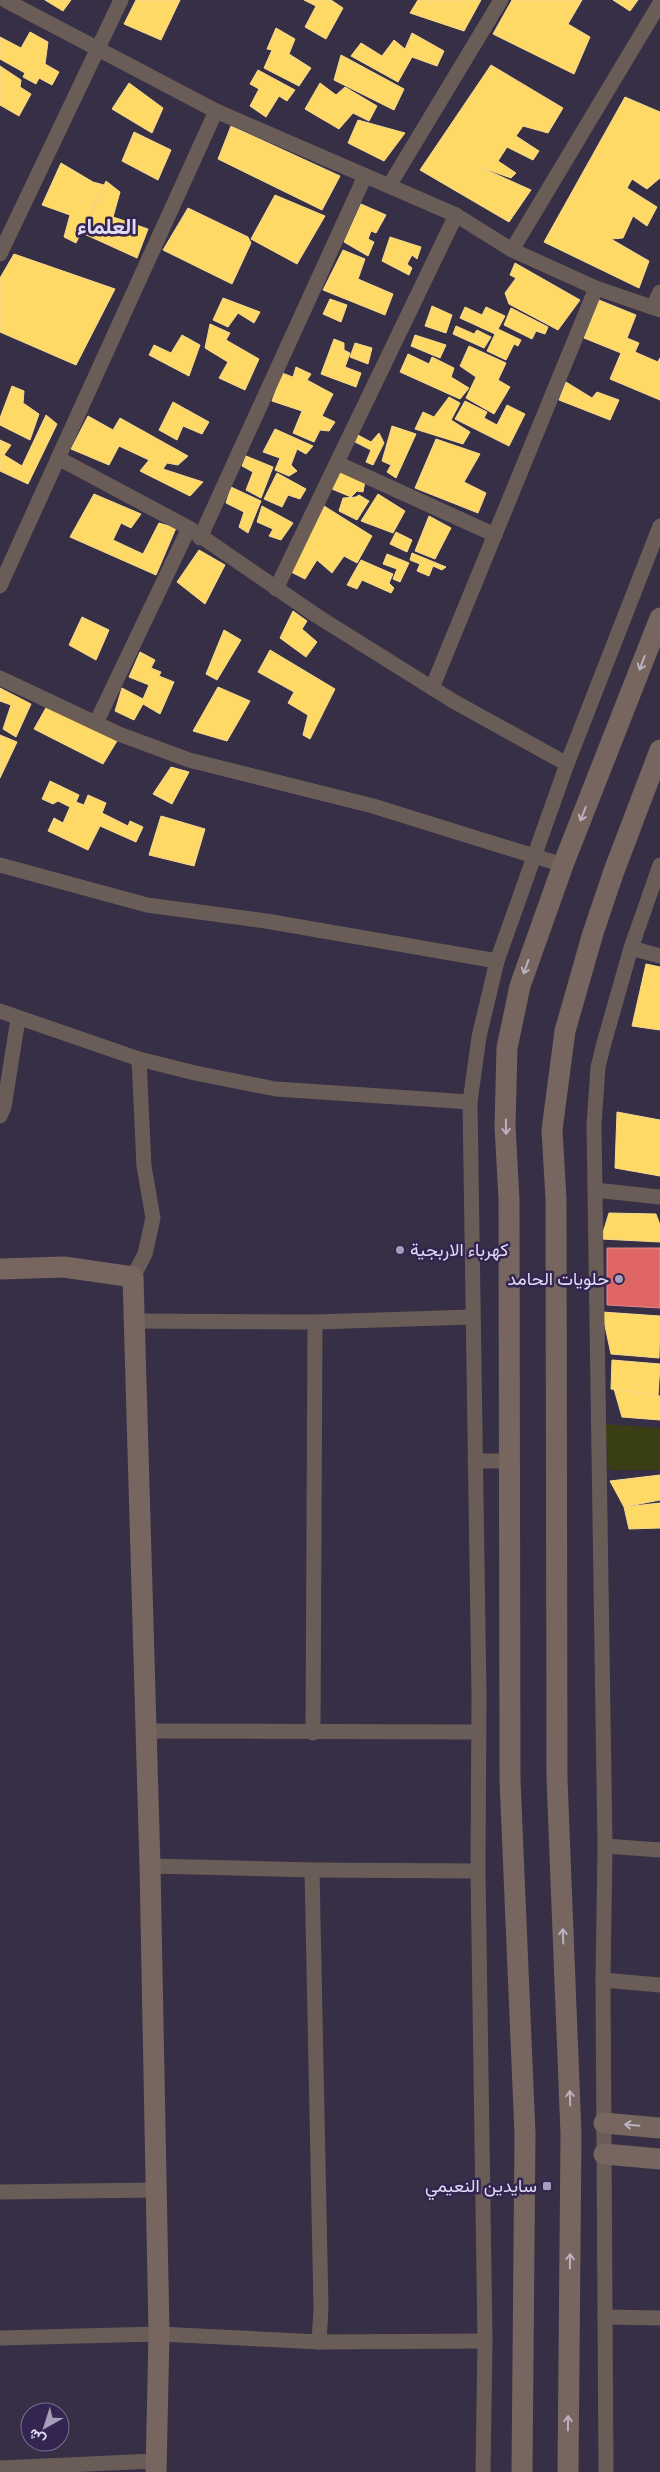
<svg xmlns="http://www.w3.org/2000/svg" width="660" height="2472" viewBox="0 0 660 2472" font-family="'Archivo Narrow',Vazirmatn,sans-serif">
  <rect width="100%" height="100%" fill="#362f46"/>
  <polygon fill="#3a3f13" points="605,1424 660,1428 660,1470 609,1470"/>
  <g fill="#ffd966" stroke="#f6d991">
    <polygon points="45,0 71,0 63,11"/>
    <polygon points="136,0 180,0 161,40 124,24"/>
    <polygon points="304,0 331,0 343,8 326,39 305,27 316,6"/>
    <polygon points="418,0 481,0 464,31 410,13"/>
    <polygon points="512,0 582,0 568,24 590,37 574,74 493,34"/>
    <polygon points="613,0 638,0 630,11"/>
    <polygon points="276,28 295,39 289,54 311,68 299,86 264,68 272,50 267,49"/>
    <polygon points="30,32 48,42 45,64 59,72 52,85 39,78 36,84 23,77 25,73 0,59 0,37 21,48"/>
    <polygon points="412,33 444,51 437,66 412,57 398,82 351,56 361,43 382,56 394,40 405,49"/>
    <polygon points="341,55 404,89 394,110 334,80"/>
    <polygon points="491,65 563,108 548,133 523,126 516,136 539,151 533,160 507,147 498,161 516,173 511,178 480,167 531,190 509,222 420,170"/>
    <polygon points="0,66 21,80 20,87 31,94 19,116 0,105"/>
    <polygon points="258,70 295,90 287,101 279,96 266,117 250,106 259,89 250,84"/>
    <polygon points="129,83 163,108 152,133 112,109"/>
    <polygon points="320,83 336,95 345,87 377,106 369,121 353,113 339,129 305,109"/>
    <polygon points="625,97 660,112 660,178 647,189 632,179 627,188 657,207 647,226 633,216 623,238 611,239 649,261 639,288 544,242"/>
    <polygon points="358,120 405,133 384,161 348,143"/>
    <polygon points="231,126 340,176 322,210 218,159"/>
    <polygon points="134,132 171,150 158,180 122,161"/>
    <polygon points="61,163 93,182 104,185 76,243 64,237 70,215 42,205"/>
    <polygon points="106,181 120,192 113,217 148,229 137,258 82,233"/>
    <polygon points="275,195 325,216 297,264 251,239"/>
    <polygon points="361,204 386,215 376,233 371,231 368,239 374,242 368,256 344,242"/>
    <polygon points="188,208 248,237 251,243 232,284 163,250"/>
    <polygon points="390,237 421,247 417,259 412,255 407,264 412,268 409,275 382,261"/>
    <polygon points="343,250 365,259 358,279 393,294 385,315 323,290"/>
    <polygon points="14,254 115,289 76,365 0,332 0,278"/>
    <polygon points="515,263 580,300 558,330 509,304 505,293 516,278 510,275"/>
    <polygon points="223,298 260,312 254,323 238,313 228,327 213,320"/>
    <polygon points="330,299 347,305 341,322 323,314"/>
    <polygon points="599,300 636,315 627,338 639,343 635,352 658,362 660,358 660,400 610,379 621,353 584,338"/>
    <polygon points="432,306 452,315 446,333 425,326"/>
    <polygon points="465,307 482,315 486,307 505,316 498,329 521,340 518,346 514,344 506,360 487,351 495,334 460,318"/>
    <polygon points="511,308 548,327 545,334 536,331 532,339 504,325"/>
    <polygon points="210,324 230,333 226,340 259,359 245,390 219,378 228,362 205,348"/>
    <polygon points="456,326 474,334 477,330 491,337 484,348 453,334"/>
    <polygon points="182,335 200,345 189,376 149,355 154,345 171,353"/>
    <polygon points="415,335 446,345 440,358 411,346"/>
    <polygon points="334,339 344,343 344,350 350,353 345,367 361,373 356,387 321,374"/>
    <polygon points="355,343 372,348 368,364 350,357"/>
    <polygon points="469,346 506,363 498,380 510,387 494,414 466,398 476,377 460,366"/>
    <polygon points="408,354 429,364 432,357 454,368 451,377 469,388 460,399 400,372"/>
    <polygon points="296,367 311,374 307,380 333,394 322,416 335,422 329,431 320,430 314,442 293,433 302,411 272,401 282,373 293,377"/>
    <polygon points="566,382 592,398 597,392 619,400 610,420 559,400"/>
    <polygon points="12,386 24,391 23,403 39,414 30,440 0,425 0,418"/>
    <polygon points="449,397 460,403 451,420 470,432 463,444 415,429 423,412 434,417"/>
    <polygon points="465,401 487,412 484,418 497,425 507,405 525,414 509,446 455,419"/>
    <polygon points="173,402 209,422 202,434 183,426 177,440 159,430"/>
    <polygon points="46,415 57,424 28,484 0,471 0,440 11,445 4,455 22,466"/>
    <polygon points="88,416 113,430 120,418 188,456 178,465 167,463 163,469 203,482 190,496 140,471 149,460 119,446 109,465 71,449"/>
    <polygon points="392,426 416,434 396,478 387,472 391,465 382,461"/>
    <polygon points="275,429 313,446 306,454 297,449 291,465 297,471 289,476 275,470 280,458 263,452"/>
    <polygon points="379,433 384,443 373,465 366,462 371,450 355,442 358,435 371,442"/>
    <polygon points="436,439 480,454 464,482 486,493 478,513 415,488"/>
    <polygon points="246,456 273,467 261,498 246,490 253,472 242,466"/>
    <polygon points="339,469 365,481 363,492 357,491 351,497 332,489"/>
    <polygon points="277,473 306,489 300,499 288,495 282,507 264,499"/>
    <polygon points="231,487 261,501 248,533 239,527 244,512 226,503"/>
    <polygon points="94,494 141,514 131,528 121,523 113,540 143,554 159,523 176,528 156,575 70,537"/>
    <polygon points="378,494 405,511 393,533 361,521"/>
    <polygon points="359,495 369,501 357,520 339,511 343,498 356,497"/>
    <polygon points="262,506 293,523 281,540 269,536 273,529 257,522"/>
    <polygon points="324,506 372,536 357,563 344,556 332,573 317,560 305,579 291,572"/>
    <polygon points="429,516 451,528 435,559 415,551"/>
    <polygon points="396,532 412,540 407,552 390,544"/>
    <polygon points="199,550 225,565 205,604 177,582"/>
    <polygon points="412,553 446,567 442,570 433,566 429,576 417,571 420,564 410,560"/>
    <polygon points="387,554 409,563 400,582 393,579 397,569 383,564"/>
    <polygon points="361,560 393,574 389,583 394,588 391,593 362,580 357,589 347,585"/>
    <polygon points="293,611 307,621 302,629 317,642 306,657 280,638"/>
    <polygon points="82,617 109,630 96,660 69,645"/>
    <polygon points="224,630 241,640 217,680 206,674"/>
    <polygon points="270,650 335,689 310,739 303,735 308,715 288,703 294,692 258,672"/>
    <polygon points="140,652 155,660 151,668 161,672 159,676 174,682 160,714 143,704 134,720 115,711 122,688 143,699 149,685 129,677"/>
    <polygon points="218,687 250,701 227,741 193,731"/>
    <polygon points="0,688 31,704 16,737 3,729 11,705 0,701"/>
    <polygon points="47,706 117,741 103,764 34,729"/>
    <polygon points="0,735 17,742 0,778"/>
    <polygon points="171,767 189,772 172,804 153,794"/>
    <polygon points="50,781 79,795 76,802 84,805 88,795 106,803 102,813 128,826 130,821 143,827 136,842 100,826 88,850 48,831 54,818 63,823 70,807 58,801 53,804 42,799"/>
    <polygon points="161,816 205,829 194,866 149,855"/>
    <polygon points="646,964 660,967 660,1030 632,1026"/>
    <polygon points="617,1112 660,1120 660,1176 615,1168"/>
    <polygon points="609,1213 656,1214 660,1225 660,1242 601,1239"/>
    <polygon points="602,1312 660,1316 659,1358 611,1354"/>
    <polygon points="612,1360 660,1364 658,1396 611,1389"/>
    <polygon points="614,1389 660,1396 660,1420 622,1417"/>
    <polygon points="660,1475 660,1500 624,1507 610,1481"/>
    <polygon points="660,1503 660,1528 629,1529 624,1507"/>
  </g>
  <polygon fill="#e06666" stroke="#e08991" points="607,1248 660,1248 660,1308 607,1305"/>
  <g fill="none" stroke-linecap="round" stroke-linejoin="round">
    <g stroke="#6a5d57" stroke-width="15">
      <polyline points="5,0 216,111 456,215 512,250 596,288 660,310"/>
      <polyline points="389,186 501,0"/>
      <polyline points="512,250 660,3"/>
      <polyline points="0,254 121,0"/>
      <polyline points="653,307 660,292"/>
      <polyline points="58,458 189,528 317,616 453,701 567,764"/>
      <polyline points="337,463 495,535"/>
      <polyline points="200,538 365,176"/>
      <polyline points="0,586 216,111"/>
      <polyline points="276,589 456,215"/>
      <polyline points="0,678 119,734 189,760 373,806 563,865"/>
      <polyline points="432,688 596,288"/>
      <polyline points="96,723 189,528"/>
      <polyline points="0,865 147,905 266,921 497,961"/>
      <polyline points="631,948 660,956"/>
      <polyline points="0,1011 139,1059 195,1073 276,1089 470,1102"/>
      <polyline points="0,1116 4,1107 18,1019"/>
      <polyline points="595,1190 660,1197"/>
      <polyline points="133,1277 145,1254 153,1218 144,1166 139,1059"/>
      <polyline points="135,1321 315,1322 472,1317"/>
      <polyline points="475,1461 509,1461"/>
      <polyline points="147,1731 479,1732"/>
      <polyline points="313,1733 315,1322"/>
      <polyline points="605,1846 660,1850"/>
      <polyline points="150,1866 312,1870 478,1871"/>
      <polyline points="312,1870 321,2308 319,2342"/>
      <polyline points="603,1980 660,1985"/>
      <polyline points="0,2192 156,2190"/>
      <polyline points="605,2317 660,2318"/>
      <polyline points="0,2338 159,2334 319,2342 485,2341"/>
      <polyline points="0,2468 155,2461"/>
      <polyline points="483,2472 485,2341 478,1871 479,1695 470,1102 479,1037 497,961 567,764 660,526"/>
      <polyline points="606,2472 603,1980 605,1846 594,1125 598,1067 604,1043 631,948 660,865"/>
    </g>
    <g stroke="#76665f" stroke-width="21">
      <polyline points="0,1269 64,1267 133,1277 150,1866 159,2334 156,2472"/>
      <polyline points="604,2123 660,2128"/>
      <polyline points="604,2154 660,2159"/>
      <polyline points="522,2472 525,2134 510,1780 509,1200 505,1126 507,1048 520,986 563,865 660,618"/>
      <polyline points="568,2472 571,2134 557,1779 556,1199 552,1130 565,1031 593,933 614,871 660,750"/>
    </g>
  </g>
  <defs><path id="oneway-shaft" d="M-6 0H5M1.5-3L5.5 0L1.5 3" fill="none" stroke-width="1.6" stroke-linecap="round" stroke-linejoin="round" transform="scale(1.25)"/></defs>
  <g stroke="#bbb1c0">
    <use href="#oneway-shaft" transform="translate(642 663) rotate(111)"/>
    <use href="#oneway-shaft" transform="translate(583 814) rotate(111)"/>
    <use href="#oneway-shaft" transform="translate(526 967) rotate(109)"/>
    <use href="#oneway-shaft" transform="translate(506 1127) rotate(89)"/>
    <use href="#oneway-shaft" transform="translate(563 1936) rotate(-92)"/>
    <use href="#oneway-shaft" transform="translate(570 2098) rotate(-92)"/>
    <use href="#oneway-shaft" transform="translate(632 2125) rotate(-175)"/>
    <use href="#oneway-shaft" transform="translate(570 2261) rotate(-89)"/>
    <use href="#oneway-shaft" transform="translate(568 2423) rotate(-89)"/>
  </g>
  <g fill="#a49eb8" stroke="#332550" stroke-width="2">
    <circle cx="400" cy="1250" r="5"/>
    <circle cx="619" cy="1279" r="5"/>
    <rect x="542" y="2181" width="10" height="10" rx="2.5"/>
  </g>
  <g text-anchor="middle" stroke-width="5" stroke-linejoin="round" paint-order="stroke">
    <g font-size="18" fill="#e0daf5" stroke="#332550" text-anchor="end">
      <text x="410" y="1256" text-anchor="start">كهرباء الاربجية</text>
      <text x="609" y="1285">حلويات الحامد</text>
      <text x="537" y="2192">سايدين النعيمي</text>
    </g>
    <g font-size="22" font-weight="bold" fill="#e0daf5" stroke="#332550">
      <text x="107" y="234">العلماء</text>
    </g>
  </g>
  <g transform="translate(45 2427) rotate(219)"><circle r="24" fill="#332550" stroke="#786d92"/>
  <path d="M0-4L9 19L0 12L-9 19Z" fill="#a49eb8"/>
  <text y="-8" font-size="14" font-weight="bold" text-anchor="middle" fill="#e0daf5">ش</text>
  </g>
</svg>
